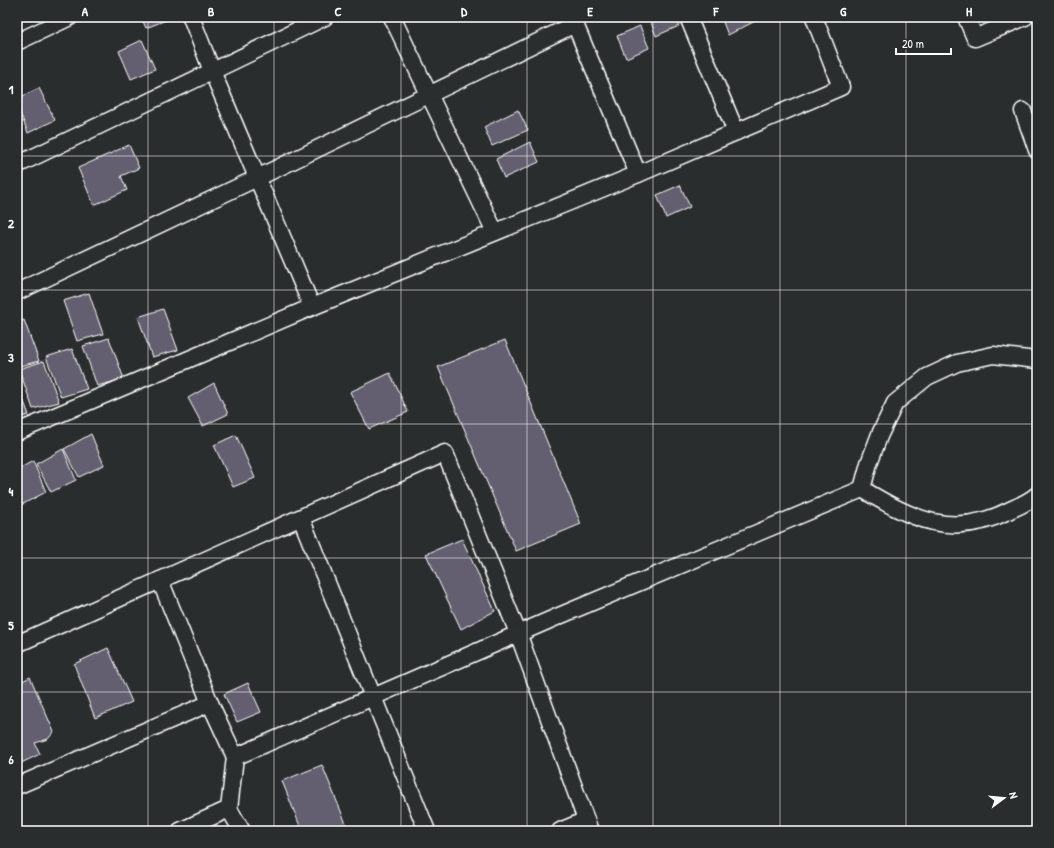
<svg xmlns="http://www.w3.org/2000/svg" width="1054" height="848" viewBox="0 0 1054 848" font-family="'Patrick Hand',sans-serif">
  <rect width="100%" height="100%" fill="#2a2d2e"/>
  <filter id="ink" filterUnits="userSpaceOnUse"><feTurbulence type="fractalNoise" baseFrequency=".025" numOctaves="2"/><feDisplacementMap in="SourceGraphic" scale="8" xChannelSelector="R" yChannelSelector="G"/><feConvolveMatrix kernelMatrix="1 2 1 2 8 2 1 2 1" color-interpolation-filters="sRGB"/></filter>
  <g filter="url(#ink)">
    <g fill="#635e6f" stroke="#fff">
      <polygon points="141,17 170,17 171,18 146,28"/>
      <polygon points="649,17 676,17 679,26 656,36"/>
      <polygon points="721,17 763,17 728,35"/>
      <polygon points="640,26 649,48 626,58 617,36"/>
      <polygon points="142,40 155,69 131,79 119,51"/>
      <polygon points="39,88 55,120 28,133 17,105 17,99"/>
      <polygon points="518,110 528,130 492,146 484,127"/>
      <polygon points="530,142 539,162 504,178 496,159"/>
      <polygon points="129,145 139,168 121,176 127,190 94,205 78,168"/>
      <polygon points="680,185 690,207 666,218 657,195"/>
      <polygon points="89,293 103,334 77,341 63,301"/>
      <polygon points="163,309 178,350 152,357 138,317"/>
      <polygon points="24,320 39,361 17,367 17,323"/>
      <polygon points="109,338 124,379 97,386 83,346"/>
      <polygon points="505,340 581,524 516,551 438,367"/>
      <polygon points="72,349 87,389 61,397 46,357"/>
      <polygon points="44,361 59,402 33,409 19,369"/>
      <polygon points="390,373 408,412 369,429 350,392"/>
      <polygon points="17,383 29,415 17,418"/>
      <polygon points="214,383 228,414 203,426 188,398"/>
      <polygon points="91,434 104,465 79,477 64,449"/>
      <polygon points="236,435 255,478 233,487 214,445"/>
      <polygon points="63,449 76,480 51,492 36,464"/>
      <polygon points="33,461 46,492 21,505 17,497 17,470"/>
      <polygon points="462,539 495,611 461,629 426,554"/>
      <polygon points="108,648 132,702 95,718 74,664"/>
      <polygon points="30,677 54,732 48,739 35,743 40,754 19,764 17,757 17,684"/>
      <polygon points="248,683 261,712 237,722 224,694"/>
      <polygon points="322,765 349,831 302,831 282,781"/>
    </g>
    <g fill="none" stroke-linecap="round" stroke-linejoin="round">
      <defs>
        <g id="street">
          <polyline points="191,17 212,71 312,307"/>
          <polyline points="392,17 495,232"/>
          <polyline points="572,17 638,174"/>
          <polyline points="688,17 736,132"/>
          <polyline points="966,17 975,38 1025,17"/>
          <polyline points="17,42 70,17"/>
          <polyline points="1023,111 1037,150"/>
          <polyline points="17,165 325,17"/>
          <polyline points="17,292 257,178 575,24"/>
          <polyline points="17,432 312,307 638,174 841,87 814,17"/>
          <path d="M862,489C912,519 953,540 1010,510C1019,506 1029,502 1037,495"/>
          <polyline points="301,518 427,831"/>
          <polyline points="160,580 210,703 235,757"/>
          <polyline points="17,644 445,453 518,633 590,831"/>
          <polyline points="17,786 210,703"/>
          <polyline points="229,809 242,831"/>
          <polyline points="180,831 229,809 235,757 559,616 862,489 869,463 880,434 895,403 927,377 957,363 993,355 1037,360"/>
          <polyline points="560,831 586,820"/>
        </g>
      </defs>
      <use href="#street" stroke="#fff" stroke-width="19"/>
      <use href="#street" stroke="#2a2d2e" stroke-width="16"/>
    </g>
  </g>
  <path fill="none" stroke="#fff" stroke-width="1" stroke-opacity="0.55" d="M148,17V831M274,17V831M401,17V831M527,17V831M653,17V831M780,17V831M906,17V831M17,156H1037M17,290H1037M17,424H1037M17,558H1037M17,692H1037"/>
  <rect width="1054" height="848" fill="none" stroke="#2a2d2e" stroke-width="44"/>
  <g transform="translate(1004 798) rotate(74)" stroke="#2a2d2e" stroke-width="3" paint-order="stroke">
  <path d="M0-3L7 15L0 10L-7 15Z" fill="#ffffff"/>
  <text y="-6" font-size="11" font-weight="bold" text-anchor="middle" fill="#ffffff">N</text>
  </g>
  <path d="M896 48v6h55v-6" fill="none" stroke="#ffffff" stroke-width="2"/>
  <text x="902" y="48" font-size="12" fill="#ffffff" stroke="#2a2d2e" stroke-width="3" paint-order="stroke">20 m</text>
  <rect x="22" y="22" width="1010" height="804" fill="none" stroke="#fff" stroke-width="1.5"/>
  <g font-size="13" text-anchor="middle" font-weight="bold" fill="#fff">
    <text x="85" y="16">A</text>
    <text x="211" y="16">B</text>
    <text x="338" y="16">C</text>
    <text x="464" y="16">D</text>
    <text x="590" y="16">E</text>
    <text x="716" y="16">F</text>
    <text x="843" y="16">G</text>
    <text x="969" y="16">H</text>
    <text x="11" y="94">1</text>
    <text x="11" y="228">2</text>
    <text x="11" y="362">3</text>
    <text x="11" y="496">4</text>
    <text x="11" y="630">5</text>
    <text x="11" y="764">6</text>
  </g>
</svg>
